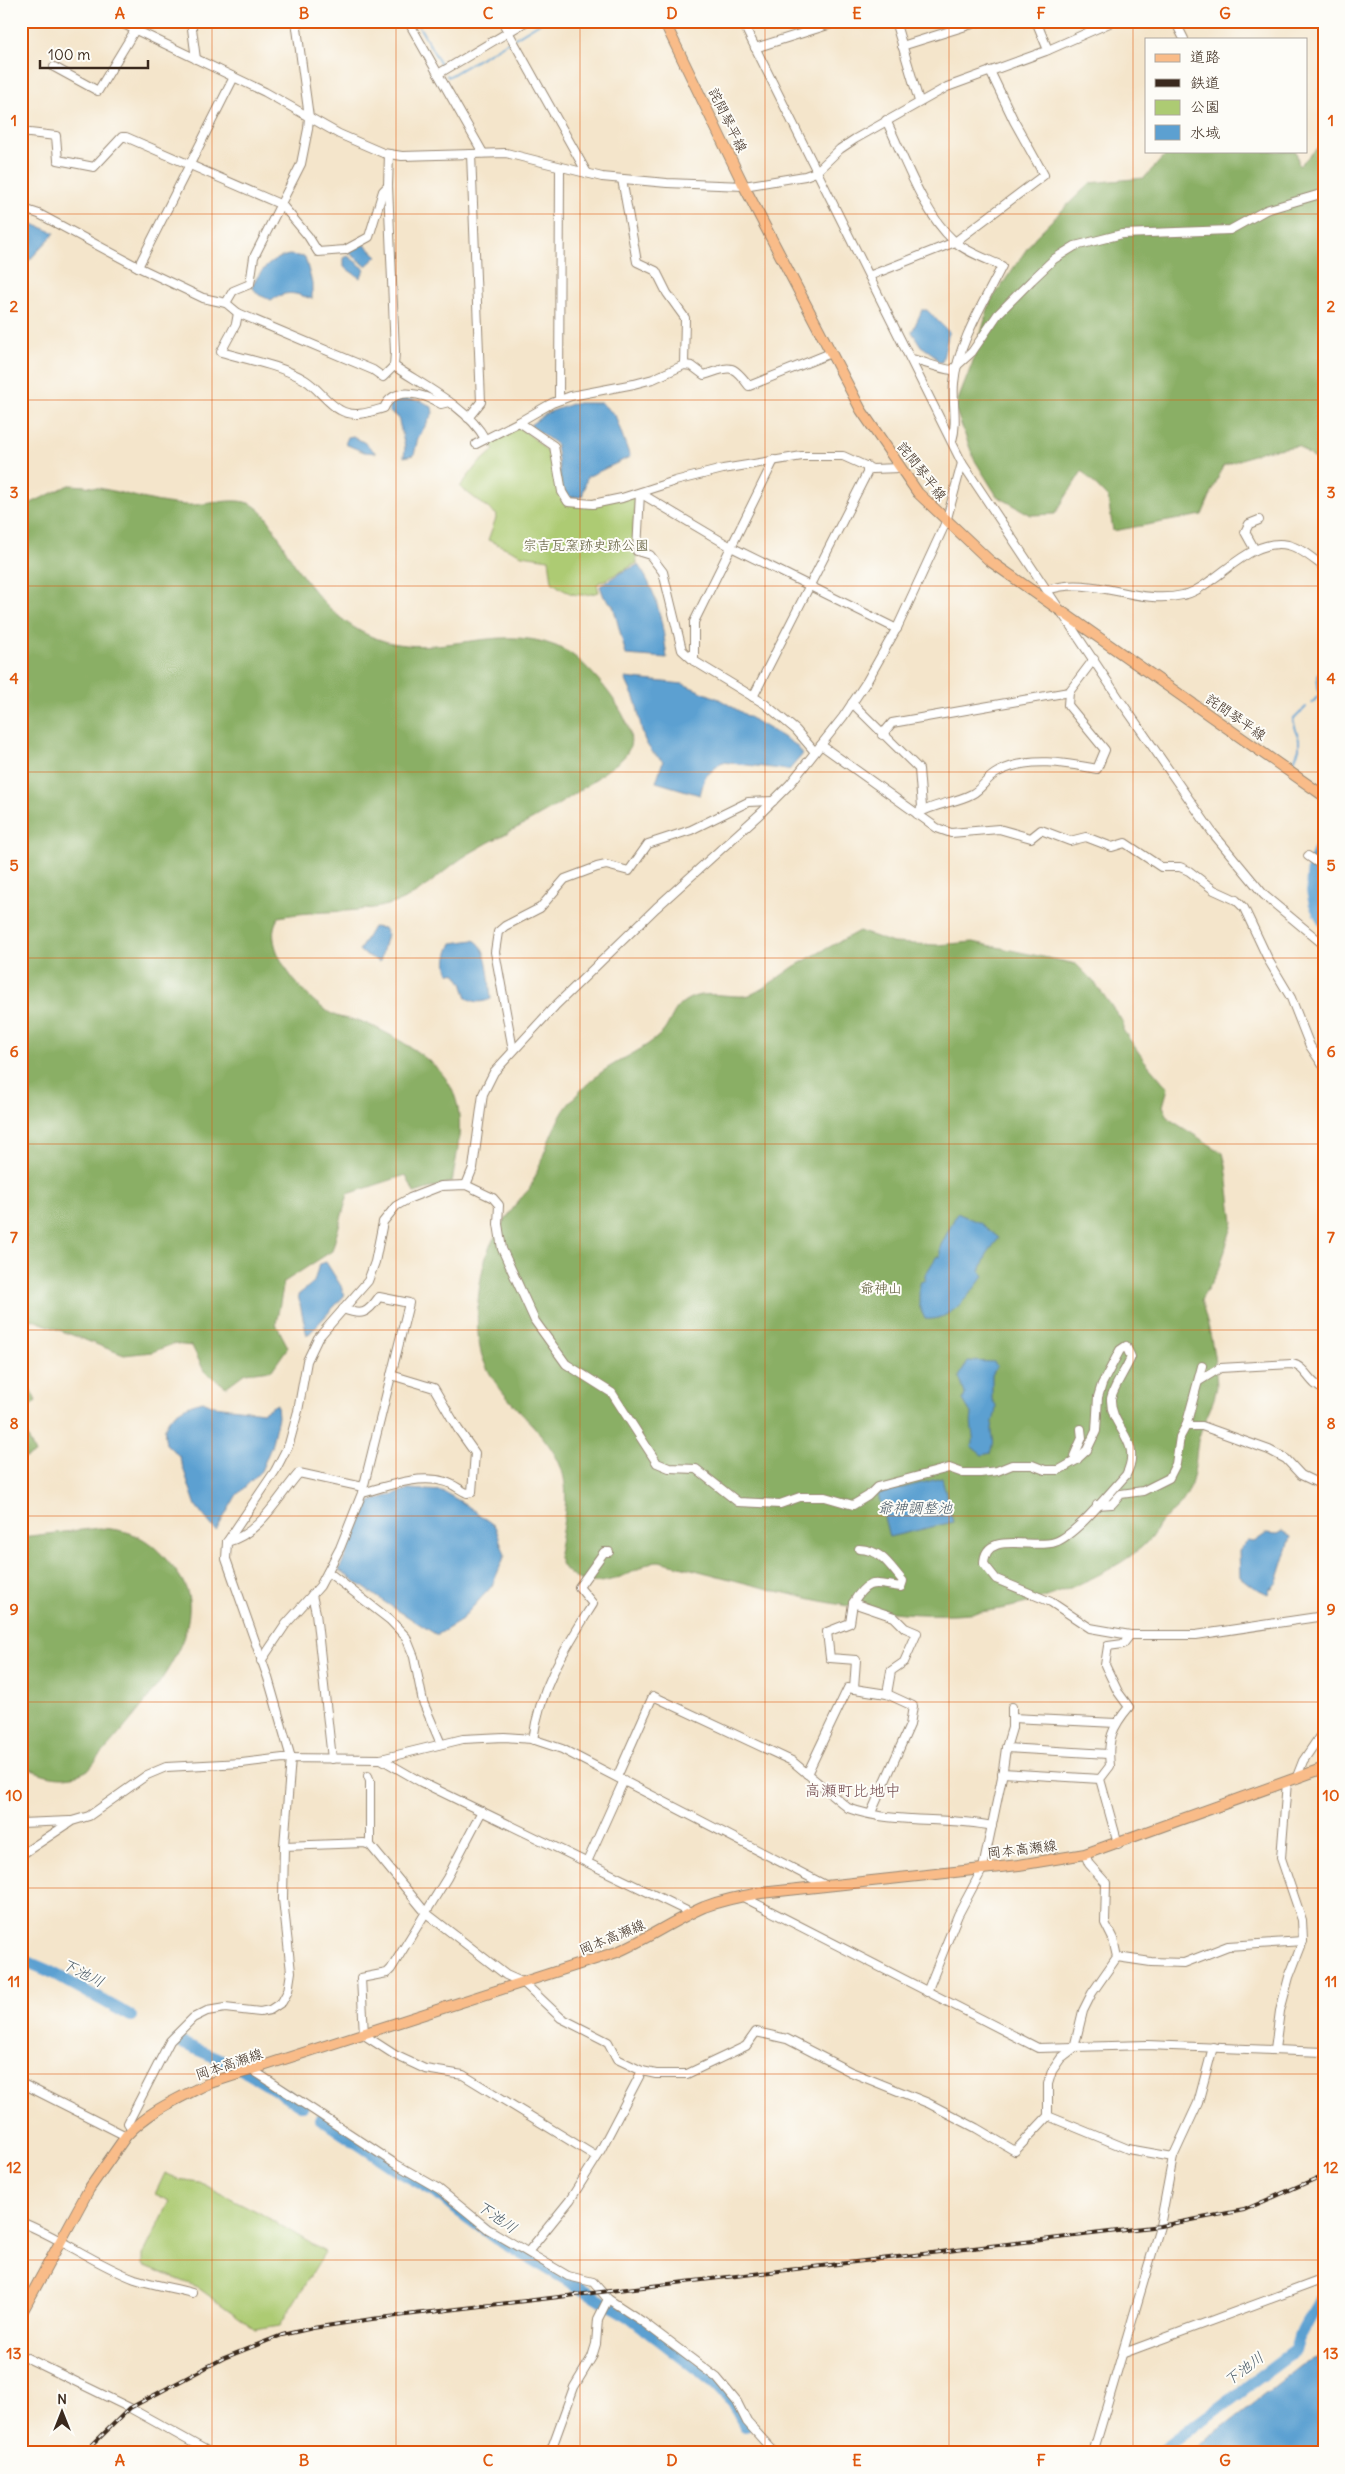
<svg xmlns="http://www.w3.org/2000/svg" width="1345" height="2474" viewBox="0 0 1345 2474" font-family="Delius,'Klee One',sans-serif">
  <rect width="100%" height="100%" fill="#fdfcf7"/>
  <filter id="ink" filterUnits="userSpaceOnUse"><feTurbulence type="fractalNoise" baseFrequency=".02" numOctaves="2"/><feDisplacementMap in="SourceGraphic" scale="10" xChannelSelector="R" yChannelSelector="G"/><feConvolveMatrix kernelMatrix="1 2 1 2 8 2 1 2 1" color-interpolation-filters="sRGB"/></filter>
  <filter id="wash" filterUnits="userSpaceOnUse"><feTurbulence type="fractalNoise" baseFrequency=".0096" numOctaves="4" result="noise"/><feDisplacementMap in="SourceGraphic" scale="20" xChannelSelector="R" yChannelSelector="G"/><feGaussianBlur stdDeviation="1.12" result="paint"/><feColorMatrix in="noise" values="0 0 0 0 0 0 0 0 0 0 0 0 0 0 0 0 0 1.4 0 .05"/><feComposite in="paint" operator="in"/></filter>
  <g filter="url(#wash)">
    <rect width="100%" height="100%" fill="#f4e5cb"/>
    <g fill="#adcb73" stroke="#747a48">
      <path d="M518,427C556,452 555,463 569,504L636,494L633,535L637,563L597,584L599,592C579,598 568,595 552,582L549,559L522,555L488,540L497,515L460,487L476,466L494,450L490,442Z"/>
      <polygon points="165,2173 179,2179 199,2182 260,2213 325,2252 280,2325 255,2329 197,2287 143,2265 143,2255 170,2201 155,2194"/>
    </g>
    <g fill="#8aaf65" stroke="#626c42">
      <polygon points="1324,141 1324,467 1298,446 1263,451 1223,466 1202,515 1113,531 1108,498 1082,471 1055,514 1031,515 997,496 974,459 955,408 972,364 990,302 1035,237 1090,183 1144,178 1169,151 1296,151 1299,166"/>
      <path d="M69,485C109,485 147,504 187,505C207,506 239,494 256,507C270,517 278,537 287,552C307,586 337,624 375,638C439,663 505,616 568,652C589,664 641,724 629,749C625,759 614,765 606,771C586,787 564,802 542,814C519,828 493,839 470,853C444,868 427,891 398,902C360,915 319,909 279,917C257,946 307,1001 332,1014C341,1019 352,1019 362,1022C387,1031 434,1058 448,1082C467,1112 458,1149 452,1182L414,1193L406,1175L348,1194L332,1251L284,1282L276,1324L288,1347L272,1370L245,1373L226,1387L204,1371L192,1346L173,1344L152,1352L124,1355L28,1318L21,1295V510L29,504Z"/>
      <path d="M859,931L893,943L937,945L973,942L1076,964L1095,983L1123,1022V1030L1144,1060L1168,1088L1163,1106L1169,1119L1223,1153L1226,1165L1233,1222L1220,1267L1201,1300C1209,1326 1213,1344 1216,1372C1216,1378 1218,1386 1216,1391C1212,1410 1199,1428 1197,1447C1195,1468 1194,1487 1180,1505C1174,1512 1165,1517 1160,1523C1156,1528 1154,1535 1149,1540C1128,1562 1098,1576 1070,1588C935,1647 793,1593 659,1561C649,1561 643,1567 634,1571C616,1580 589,1589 571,1575C563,1569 560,1563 558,1553C572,1481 571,1464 519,1411C504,1394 491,1380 483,1359C472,1329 478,1265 494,1238C502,1224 511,1211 520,1199C524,1194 529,1191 531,1186C544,1158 551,1125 571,1101C579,1092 589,1082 599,1074C619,1059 645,1050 663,1032C671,1022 673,1008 685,1001C706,987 737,1001 752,994C767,987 781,975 795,966C816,954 837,943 859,931Z"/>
      <polygon points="21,1369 36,1401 21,1415"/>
      <polygon points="21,1420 35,1454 21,1460"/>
      <path d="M99,1528C133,1530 149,1538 170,1564C179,1574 188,1587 189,1601C194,1658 123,1728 88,1770C66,1783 43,1776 21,1765V1537Z"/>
    </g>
    <g fill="#5ca0d1" stroke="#4c6578">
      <polygon points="21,219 55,233 21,269"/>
      <polygon points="362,242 377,256 366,266 347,251"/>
      <path d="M289,255L305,257L312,283V299C294,293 288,290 271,300L259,295L252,287C259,271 272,258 289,255Z"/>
      <polygon points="348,256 365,269 360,278 344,267 344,258"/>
      <polygon points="922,310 927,310 949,332 942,362 938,362 934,355 921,346 912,332"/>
      <polygon points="396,398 422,401 432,407 433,413 418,438 414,455 404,457 405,447 398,417 389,412 389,405"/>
      <polygon points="574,403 601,403 615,415 630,457 587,477 582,497 570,497 562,488 556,444 530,425 547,413"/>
      <polygon points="353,436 365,443 376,453 364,452 345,444 348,437"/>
      <path d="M638,565C658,592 663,626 667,658L626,655L613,605L604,597L600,586L620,573Z"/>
      <path d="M625,678L683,684L719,699L796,745L803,754L789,770L722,762L705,777L700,795L656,782L663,761C639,744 643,729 636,703C633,694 628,686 625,678Z"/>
      <polygon points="373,927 384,928 387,934 380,962 359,951"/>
      <path d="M473,940C489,944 489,983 491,999C481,1003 476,1003 467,998L462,983L456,974L449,973C444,962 447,954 452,943Z"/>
      <path d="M957,1213L980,1223L999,1238L987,1254L980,1271L984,1276C969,1294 952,1322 925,1319L919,1306V1283L925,1280V1275L937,1256L940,1257V1247Z"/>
      <polygon points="326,1262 341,1286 344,1296 307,1336 298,1295 314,1282 319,1264"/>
      <path d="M968,1361L994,1362L997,1366L992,1375V1400L996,1405C996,1414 992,1422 992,1429C992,1441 996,1438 991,1453L982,1455L972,1447C976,1436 969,1428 972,1415L963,1400L965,1394L959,1377Z"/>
      <path d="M203,1401L214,1406L263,1412L277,1404L278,1417L271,1447L261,1471L236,1496L216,1531L196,1506L179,1456L166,1444C165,1439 164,1433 165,1428C168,1413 191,1403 203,1401Z"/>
      <polygon points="942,1478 953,1522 889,1537 878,1494"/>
      <polygon points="409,1489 442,1491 465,1504 495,1526 505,1555 492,1586 459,1622 437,1635 386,1603 339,1570 370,1502"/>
      <polygon points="1282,1531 1291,1537 1277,1582 1272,1588 1270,1588 1268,1594 1253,1587 1240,1577 1239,1551 1247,1541 1254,1542 1267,1533 1277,1534"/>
      <polygon points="1324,2355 1324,2453 1189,2453 1306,2362"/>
    </g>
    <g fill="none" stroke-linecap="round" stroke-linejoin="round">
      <g stroke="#5ca0d1" stroke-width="2">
        <polyline points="416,21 441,65"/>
        <polyline points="515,38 543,21"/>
        <polyline points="447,75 448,77 511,40"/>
        <polyline points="1312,703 1319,695 1317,675 1324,666"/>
        <polyline points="1292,766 1299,749 1299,740 1293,720 1306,707"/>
      </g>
      <g stroke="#5ca0d1" stroke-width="12">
        <path d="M1324,839C1309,867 1306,895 1324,922"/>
        <polyline points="21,1959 49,1971 131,2016"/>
        <polyline points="177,2041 236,2066 303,2106"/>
        <polyline points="321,2119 400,2172 436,2192 457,2210 495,2238 630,2317 712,2381 732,2402 745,2426"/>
        <polyline points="1158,2453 1295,2351 1299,2337 1324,2292"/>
      </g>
    </g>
  </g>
  <g filter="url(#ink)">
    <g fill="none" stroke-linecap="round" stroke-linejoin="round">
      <defs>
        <g id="minor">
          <polyline points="117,21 265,92 339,134 383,153 402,156 506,153 602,177 667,183 744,186 805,176 816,172 840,149 855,139 947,87 1046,51 1114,21"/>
          <polyline points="191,21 196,59"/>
          <polyline points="408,21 483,153"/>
          <polyline points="502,21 587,173"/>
          <polyline points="742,21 962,463 1120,700 1212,832 1264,895 1324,945"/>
          <polyline points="895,21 919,101"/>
          <polyline points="1036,21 1048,50"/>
          <polyline points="1175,21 1184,39"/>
          <polyline points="902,46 982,21"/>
          <polyline points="755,48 841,21"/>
          <polyline points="54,67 98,91 135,30"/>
          <polyline points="438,74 527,21"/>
          <path d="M886,120C904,157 923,213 954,241C966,252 987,259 1002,266C985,300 957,345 954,383C952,403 958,421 952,441"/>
          <polyline points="21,132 56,136 58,160 94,167 122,137 126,137 282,205 308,236 318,252 345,250 369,237 383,191 388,186"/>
          <polyline points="622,179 637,262 656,271 667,293 685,318 684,365"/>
          <polyline points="21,208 39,214 138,267 203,298 226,303 238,313 373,370 383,377 394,366 395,352 388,186 389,154"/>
          <polyline points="138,267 234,77"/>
          <polyline points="869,276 955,242 1044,175 1014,121 990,71"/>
          <polyline points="226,303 233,291 250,284 254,257 301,164 308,129 309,117 296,21"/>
          <path d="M238,313L236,324L221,352C249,360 280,365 305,380C318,388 327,403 340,410C354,418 370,412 384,408C394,385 424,394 441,404L449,402"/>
          <path d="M911,359C925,362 937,368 952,370L972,352L998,314L1032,280L1054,259L1075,246L1122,234L1230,230L1266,210L1324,193"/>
          <path d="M394,366C422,385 469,408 485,439"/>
          <polyline points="559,400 560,167"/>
          <polyline points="468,418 481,402 471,154"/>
          <path d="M519,422L552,403L571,396L634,384L653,379L684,365L692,366L704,375C730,367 731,362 749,386L831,353"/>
          <polyline points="476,444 519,422 554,446 562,492 568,502 593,504 622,498 675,481 723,469 802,456 843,456 872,469 900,468"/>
          <polyline points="640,493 637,551 650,555 663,572 682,650 694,661 765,704 796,730 815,752"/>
          <polyline points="640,493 731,547 897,629"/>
          <polyline points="1255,550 1245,532 1249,524 1259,520"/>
          <path d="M1047,590C1094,574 1135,606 1183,595C1195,593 1204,585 1213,579C1234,564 1259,539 1288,545C1301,548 1313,559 1324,567"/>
          <polyline points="694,661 694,622 774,460"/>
          <polyline points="753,697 867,473 867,466"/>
          <polyline points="852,703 919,769 922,807 918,813"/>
          <polyline points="882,735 892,723 1069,692"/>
          <polyline points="821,745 937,828 951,833 999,829 1031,838 1041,830 1070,841 1086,837 1112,847 1125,843 1161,867 1180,867 1189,871 1214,890 1236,900 1244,908 1269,961 1291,998 1310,1046 1324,1067"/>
          <path d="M917,814C936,803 955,803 972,794C982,789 987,777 998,772C1028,756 1066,763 1097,769L1105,750L1068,705L1069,692L1094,659"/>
          <polyline points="1308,856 1324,867"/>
          <polyline points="513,1050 495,952 498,932 505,926 540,908 565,879 597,867 606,865 629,871 648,844 691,830 748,802 773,801"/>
          <polyline points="466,1185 473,1168 483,1094 494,1072 555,1006 656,908 762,812 790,784 843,717 867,681 898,626 946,522 962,463"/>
          <polyline points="1202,1366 1186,1426 1202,1426 1269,1450 1286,1459 1301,1475 1324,1486"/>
          <path d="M1199,1381L1220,1368L1292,1364C1307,1367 1309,1385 1324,1389"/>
          <polyline points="1077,1460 1074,1456 1082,1438 1081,1429"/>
          <path d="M362,1493C388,1486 419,1474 446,1482C453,1484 460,1490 467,1493L472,1492L475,1453L458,1429L434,1388L391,1375"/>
          <polyline points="1097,1505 1112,1504 1121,1494 1143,1491 1169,1478 1176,1464 1180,1437 1186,1426"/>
          <path d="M227,1542C260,1534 278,1497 299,1473L363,1487"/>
          <polyline points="328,1572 390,1620 406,1637 414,1657 423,1702 441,1744"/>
          <polyline points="312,1595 316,1613 332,1759"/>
          <path d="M853,1603C868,1577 875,1584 901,1587L903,1581C889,1565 882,1550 859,1549"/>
          <path d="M261,1661L286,1624L320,1586L340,1548L362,1493L409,1303L379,1297C367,1314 362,1316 343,1309"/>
          <polyline points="854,1689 856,1660 830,1658 827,1632 850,1623 853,1603 894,1617 905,1628 917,1633 904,1662 891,1671 887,1694"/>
          <polyline points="1012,1718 1116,1723"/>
          <path d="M533,1740C540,1686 565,1649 593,1604L579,1587L604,1552H609"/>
          <polyline points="1006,1748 1108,1754"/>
          <polyline points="381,1759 421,1782 691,1913"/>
          <polyline points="1002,1773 1100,1779"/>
          <polyline points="807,1774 848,1688 887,1694 913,1706 910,1725 871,1813"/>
          <polyline points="368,1776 370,1781 370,1845"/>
          <path d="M617,1777L653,1696L792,1761L848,1808C894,1825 945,1816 992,1826"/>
          <polyline points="1296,1779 1303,1761 1324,1730"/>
          <polyline points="482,1811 447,1878 391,1969 387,1973 361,1978 364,2035 395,2055 425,2069 463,2075 597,2157"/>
          <polyline points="21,1823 70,1821"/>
          <path d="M1118,1844L1100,1779L1110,1766C1107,1740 1112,1727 1129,1707L1118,1692L1105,1665L1108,1646L1123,1644L1130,1635"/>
          <polyline points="284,1846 364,1843 370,1845 426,1913 506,1975 524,1983 561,2018 608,2042 617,2059 642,2071 656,2074 687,2074 746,2046 756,2032 787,2039 851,2072 928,2103 976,2128 1015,2151 1048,2116 1048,2084 1052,2071 1061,2058 1074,2048 1083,2011 1092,1993 1117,1957 1113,1939 1105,1923 1106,1883 1089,1864 1085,1854"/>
          <polyline points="21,1855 72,1821 89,1816 147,1775 166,1767 242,1763 283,1758 381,1759 463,1739 504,1737 532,1739 562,1749 827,1886"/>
          <polyline points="587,1862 624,1780"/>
          <polyline points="741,1896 1038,2048 1147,2045 1324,2052"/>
          <polyline points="1117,1957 1151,1962 1184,1963 1228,1946 1303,1941"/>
          <polyline points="927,1992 958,1915 983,1868 1002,1777 1006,1748 1012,1728 1012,1707"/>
          <polyline points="1275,2049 1280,2011 1289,1977 1303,1941 1302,1920 1281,1858 1287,1782"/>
          <polyline points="251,2069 394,2163 439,2189 488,2229 568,2276 593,2282 608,2299 643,2322 717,2378 737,2402 747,2422 775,2453"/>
          <polyline points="21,2083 126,2136"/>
          <polyline points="1048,2116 1128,2149 1173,2157"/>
          <path d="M132,2129L128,2123L170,2041L193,2018L207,2011L225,2008L260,2012L270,2010L282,2002L288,1991L291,1972L283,1899L284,1846L291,1758L268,1678L226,1559L227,1542L275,1471L289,1444L298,1411L307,1361L318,1338L368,1281L375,1262L383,1222L396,1206L410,1198L441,1186L466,1185L493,1198L499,1205L498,1224L502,1249L535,1321L566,1364L612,1393L657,1463L669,1468L696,1469L738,1502L780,1504L800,1497H825L853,1505L868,1496L877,1487L949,1468L963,1473H980L997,1471L1012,1465H1032L1045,1470H1059L1075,1461L1087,1450L1096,1431L1098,1397L1102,1384L1120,1350L1126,1346L1131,1357C1127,1368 1112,1389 1111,1399C1110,1429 1144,1440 1126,1475C1110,1492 1076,1535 1055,1542C1033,1550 984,1529 984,1564L996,1579L1051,1602L1090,1628L1130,1635H1196L1324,1616"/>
          <path d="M21,2222C61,2238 95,2264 135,2279C154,2285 173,2288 192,2293"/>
          <polyline points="528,2252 570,2200 597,2157 642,2071"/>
          <polyline points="1124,2353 1324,2279"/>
          <polyline points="21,2355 130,2408 211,2453"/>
          <polyline points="550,2453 574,2387 592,2357 596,2344 598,2319 608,2299"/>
          <polyline points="1093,2453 1160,2226 1173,2157 1198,2103 1213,2047"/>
        </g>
        <g id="major">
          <polyline points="664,21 744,186 861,410 918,493 990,561 1324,796"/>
          <path d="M21,2314L89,2189L126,2136C147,2112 179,2098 207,2084L617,1952C647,1939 674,1920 704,1907C722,1900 742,1896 761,1893L1019,1865L1085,1854L1324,1768"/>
        </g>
      </defs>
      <use href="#minor" stroke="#988874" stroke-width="10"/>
      <use href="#major" stroke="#988874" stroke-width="12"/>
      <use href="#minor" stroke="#fff" stroke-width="8"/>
      <use href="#major" stroke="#f9bc89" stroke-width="10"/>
      <defs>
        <polyline id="rail" points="84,2453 130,2408 224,2358 282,2335 313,2328 372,2319 1160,2226 1244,2210 1324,2175"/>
      </defs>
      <use href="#rail" stroke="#3b2a1e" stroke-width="4"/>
      <use href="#rail" stroke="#fdfcf7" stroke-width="2" stroke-dasharray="5.5" stroke-linecap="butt"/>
    </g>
  </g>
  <path fill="none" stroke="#df570d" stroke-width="1" stroke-opacity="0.55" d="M212,21V2453M396,21V2453M580,21V2453M765,21V2453M949,21V2453M1133,21V2453M21,214H1324M21,400H1324M21,586H1324M21,772H1324M21,958H1324M21,1144H1324M21,1330H1324M21,1516H1324M21,1702H1324M21,1888H1324M21,2074H1324M21,2260H1324"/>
  <g text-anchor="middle" stroke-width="4" stroke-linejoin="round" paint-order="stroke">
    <g font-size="14" fill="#3b2a1e" stroke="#fdfcf7">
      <text transform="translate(728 120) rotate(64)" y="5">詫間琴平線</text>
      <text transform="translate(922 471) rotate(52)" y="5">詫間琴平線</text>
      <text transform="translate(1236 717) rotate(35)" y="5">詫間琴平線</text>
      <text transform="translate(1022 1849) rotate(-7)" y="5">岡本高瀬線</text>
      <text transform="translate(612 1937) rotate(-23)" y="5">岡本高瀬線</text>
      <text transform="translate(229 2064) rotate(-19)" y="5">岡本高瀬線</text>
    </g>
    <g font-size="14" fill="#5d5a38" stroke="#fdfcf7">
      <text x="586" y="550">宗吉瓦窯跡史跡公園</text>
      <text x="881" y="1293">爺神山</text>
    </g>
    <g font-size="15" font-style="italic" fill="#485966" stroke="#fdfcf7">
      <text x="915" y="1513">爺神調整池</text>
      <text transform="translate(83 1973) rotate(27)" y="5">下池川</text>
      <text transform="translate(497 2217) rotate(35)" y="5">下池川</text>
      <text transform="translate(1244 2369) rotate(-37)" y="5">下池川</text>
    </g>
    <g font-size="16" fill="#754e51" stroke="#fdfcf7">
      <text x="853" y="1796">高瀬町比地中</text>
    </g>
  </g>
  <rect width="1345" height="2474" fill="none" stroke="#fdfcf7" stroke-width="55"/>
  <rect x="1145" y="38" width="162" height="115" fill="#fdfcf7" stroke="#afa8a0"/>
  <rect x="1155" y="54" width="25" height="8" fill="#f9bc89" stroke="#afa8a0"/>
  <text x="1190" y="62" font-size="15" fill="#3b2a1e">道路</text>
  <rect x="1155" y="79" width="25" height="8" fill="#3b2a1e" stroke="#afa8a0"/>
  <text x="1190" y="88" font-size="15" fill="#3b2a1e">鉄道</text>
  <rect x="1155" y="100" width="25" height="15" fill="#adcb73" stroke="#afa8a0"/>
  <text x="1190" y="112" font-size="15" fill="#3b2a1e">公園</text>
  <rect x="1155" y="125" width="25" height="15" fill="#5ca0d1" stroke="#afa8a0"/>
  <text x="1190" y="138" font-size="15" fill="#3b2a1e">水域</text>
  <g transform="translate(62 2412)" stroke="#fdfcf7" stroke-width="4" paint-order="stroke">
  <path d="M0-4L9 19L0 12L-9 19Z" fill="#3b2a1e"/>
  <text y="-8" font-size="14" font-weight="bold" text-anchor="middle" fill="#3b2a1e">N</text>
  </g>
  <path d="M40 60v8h108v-8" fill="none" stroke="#3b2a1e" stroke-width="2.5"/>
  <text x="48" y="60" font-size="15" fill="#3b2a1e" stroke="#fdfcf7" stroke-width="4" paint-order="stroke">100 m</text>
  <rect x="28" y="28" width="1290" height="2418" fill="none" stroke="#df570d" stroke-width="2"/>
  <g font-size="16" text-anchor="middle" font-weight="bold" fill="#df570d">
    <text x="120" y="19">A</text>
    <text x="304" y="19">B</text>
    <text x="488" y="19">C</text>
    <text x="672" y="19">D</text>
    <text x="857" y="19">E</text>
    <text x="1041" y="19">F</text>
    <text x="1225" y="19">G</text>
    <text x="14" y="126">1</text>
    <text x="1331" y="126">1</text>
    <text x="14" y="312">2</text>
    <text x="1331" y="312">2</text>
    <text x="14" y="498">3</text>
    <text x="1331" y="498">3</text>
    <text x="14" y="684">4</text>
    <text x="1331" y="684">4</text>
    <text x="14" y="871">5</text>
    <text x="1331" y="871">5</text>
    <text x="14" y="1057">6</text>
    <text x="1331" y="1057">6</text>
    <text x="14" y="1243">7</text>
    <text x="1331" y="1243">7</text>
    <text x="14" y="1429">8</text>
    <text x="1331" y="1429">8</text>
    <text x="14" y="1615">9</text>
    <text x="1331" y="1615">9</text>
    <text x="14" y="1801">10</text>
    <text x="1331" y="1801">10</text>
    <text x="14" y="1987">11</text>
    <text x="1331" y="1987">11</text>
    <text x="14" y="2173">12</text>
    <text x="1331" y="2173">12</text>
    <text x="14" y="2359">13</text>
    <text x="1331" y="2359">13</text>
    <text x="120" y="2466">A</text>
    <text x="304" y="2466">B</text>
    <text x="488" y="2466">C</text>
    <text x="672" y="2466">D</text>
    <text x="857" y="2466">E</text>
    <text x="1041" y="2466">F</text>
    <text x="1225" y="2466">G</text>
  </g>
</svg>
